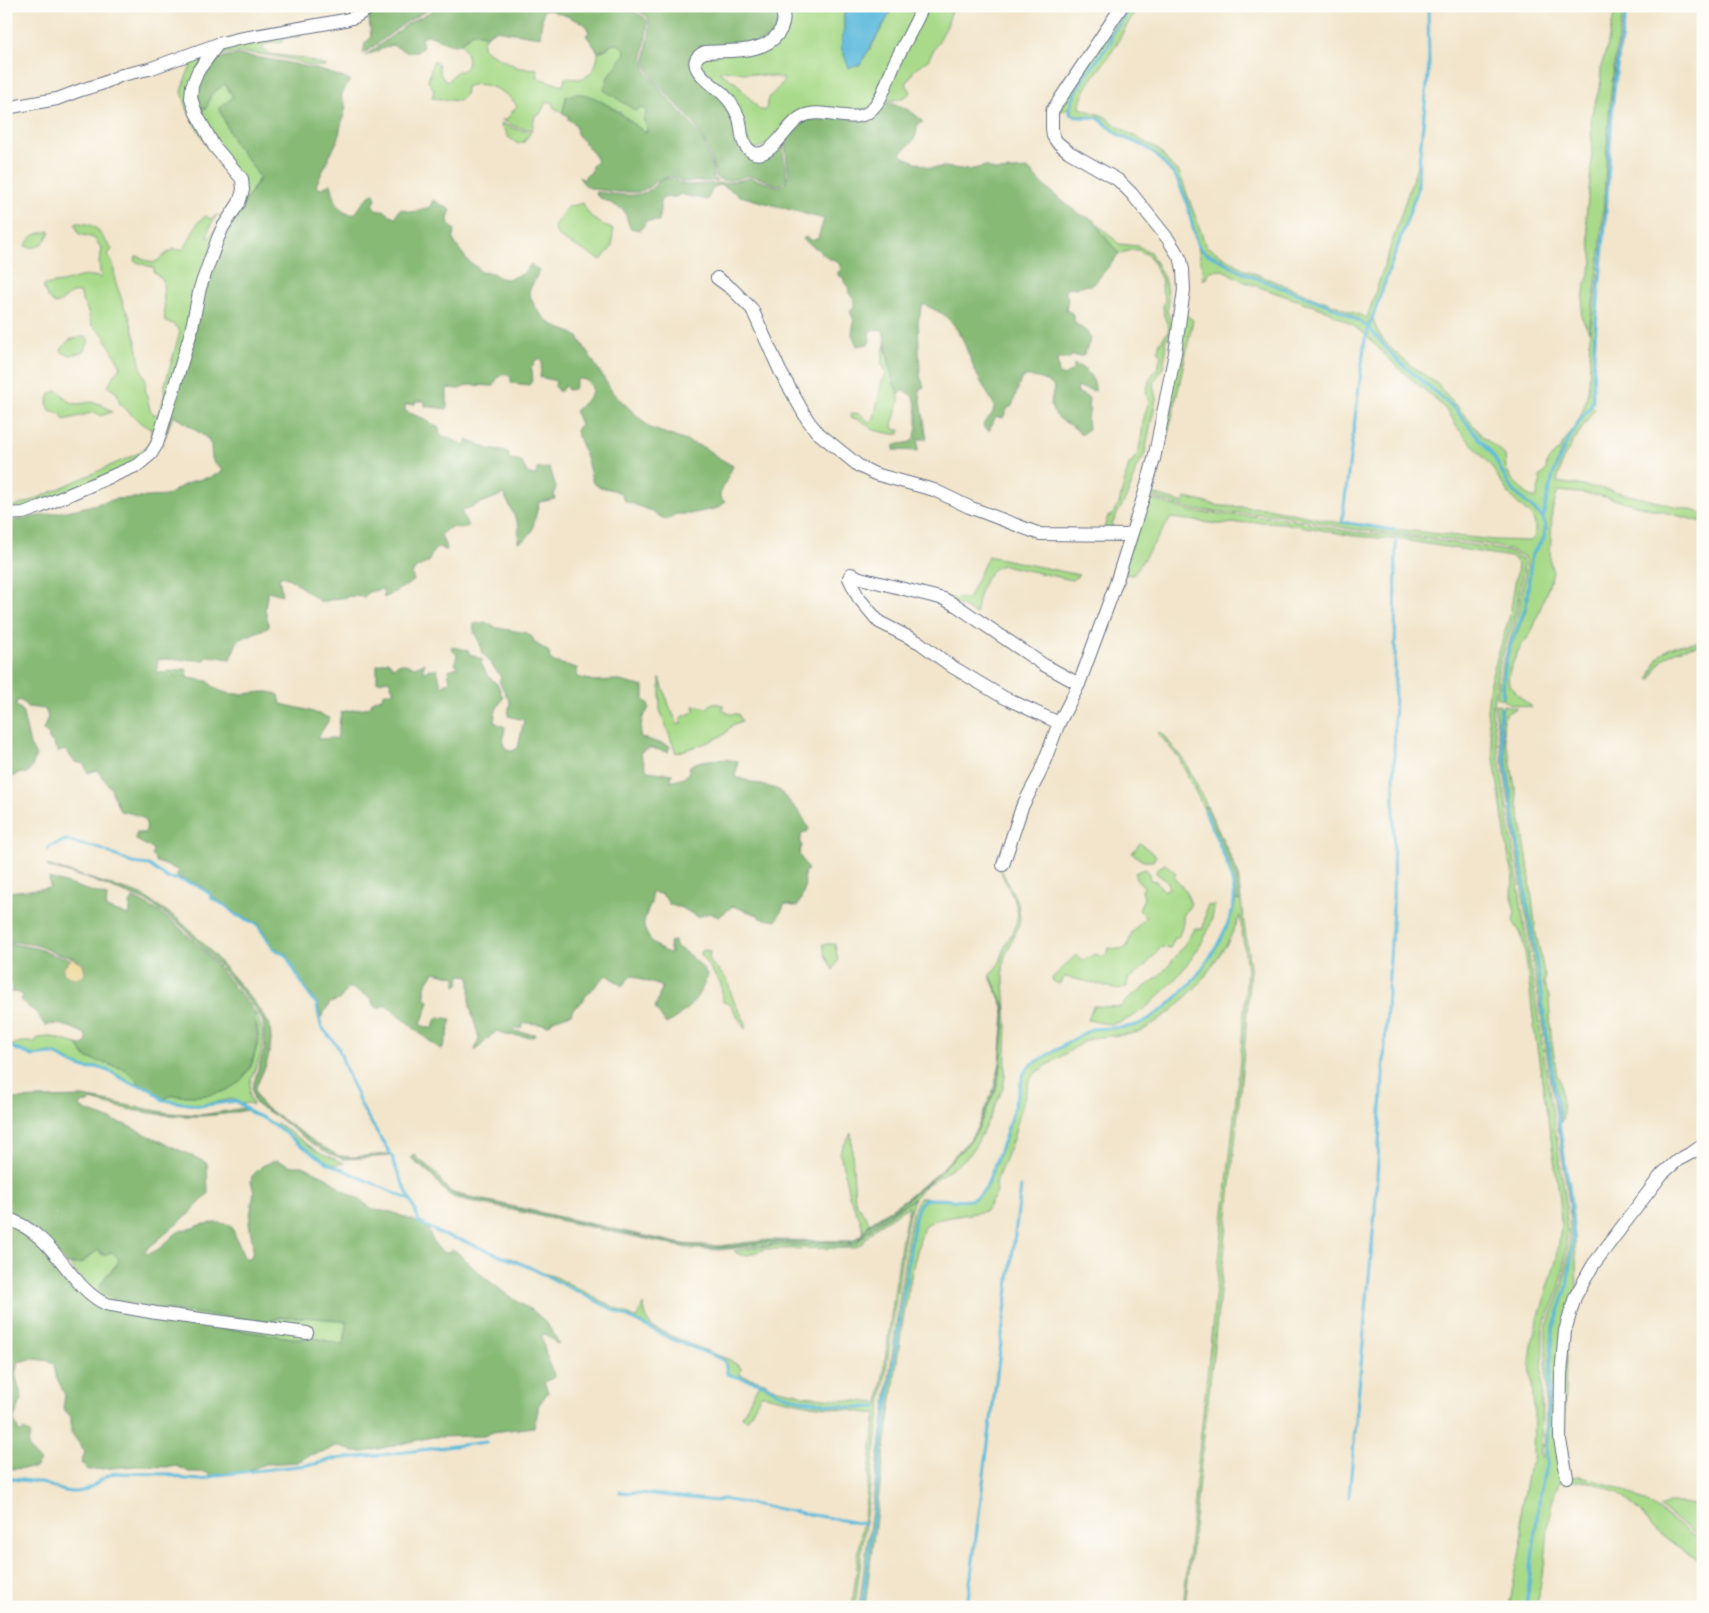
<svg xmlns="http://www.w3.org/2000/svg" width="1709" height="1613" viewBox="0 0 1709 1613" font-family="'IM FELL French Canon',serif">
  <rect width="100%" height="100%" fill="#fdfcf7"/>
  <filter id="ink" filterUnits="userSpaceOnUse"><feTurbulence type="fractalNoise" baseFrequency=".02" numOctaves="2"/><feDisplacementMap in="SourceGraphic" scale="10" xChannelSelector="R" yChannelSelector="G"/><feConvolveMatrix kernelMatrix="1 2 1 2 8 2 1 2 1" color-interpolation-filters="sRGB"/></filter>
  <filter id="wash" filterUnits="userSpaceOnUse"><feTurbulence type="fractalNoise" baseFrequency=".0096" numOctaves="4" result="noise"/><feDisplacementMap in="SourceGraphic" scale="20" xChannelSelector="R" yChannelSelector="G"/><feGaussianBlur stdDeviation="1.12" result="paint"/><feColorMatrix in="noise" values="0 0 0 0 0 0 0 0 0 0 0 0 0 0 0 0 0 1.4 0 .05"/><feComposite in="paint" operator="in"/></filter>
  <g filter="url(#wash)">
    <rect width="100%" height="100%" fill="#f2e5cb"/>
    <g fill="#a8da89" stroke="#628474" fill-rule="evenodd">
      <path d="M781,6H844V28L841,47L849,67L870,49L894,6H922L872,108L752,150L724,92L698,61ZM723,70L776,77L784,79L780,86L770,96L765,111L759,109L736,83L719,72Z"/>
      <path d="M925,6H953L947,26L928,60L915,69L906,84L911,92C903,101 890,100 879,102Z"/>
      <path d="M1127,6C1126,10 1125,16 1122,19C1117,27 1108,29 1110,41C1094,62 1078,84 1068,109L1055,113Z"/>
      <path d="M1129,6H1138C1129,21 1121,36 1113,50C1103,66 1080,89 1080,108L1104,116L1119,127L1160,151L1172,167L1179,172L1206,246L1246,270L1367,318L1418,163L1417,189L1378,301L1368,325L1348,313L1329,305L1248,274L1220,258L1206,252L1197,244L1186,200L1176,176L1157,154L1144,145L1121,135L1099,117L1075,115L1071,113C1067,100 1102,53 1112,42C1110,29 1120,28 1125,18C1127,15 1128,10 1129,6Z"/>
      <path d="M1616,6H1625C1606,83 1608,163 1601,241C1599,272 1592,302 1589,332L1581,316L1585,286L1593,262L1586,217L1592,162L1591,117L1601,82V67L1607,47Z"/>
      <path d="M1627,6L1613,98L1603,251L1594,333L1592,399L1591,406L1595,408L1573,442L1563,459L1557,482L1605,489L1703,513V522L1597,495L1558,491L1552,511L1550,561L1553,573L1534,626L1529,636L1520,647L1510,669L1508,681L1515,692L1532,708L1511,704L1496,697L1501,671L1519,608L1527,564L1523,556L1513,551L1487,544L1351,529L1283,515L1194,510L1149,496L1182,312L1193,320L1174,409L1153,494L1184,503L1186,498L1220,506L1267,508L1341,523L1394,530V529L1494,540L1531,541L1535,536V524L1533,518L1510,496L1491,466L1456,426C1448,406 1426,392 1410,378C1395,365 1381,352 1368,337L1369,329L1396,360L1455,410L1492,455L1508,485L1516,495L1542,518L1545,523L1543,538L1531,554L1525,606L1507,654L1502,683V697L1504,698C1504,683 1504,666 1509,652C1514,637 1523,622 1527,606C1530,590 1528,572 1533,557C1536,547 1545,541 1547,530C1547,525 1544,520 1544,515C1545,481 1569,435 1590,408L1585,413L1559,455L1547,494L1543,517L1517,494L1510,484L1493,455L1456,408L1397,359L1369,327L1373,316C1374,343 1418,371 1439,385L1441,390L1458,407L1483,437L1501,451L1505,456L1506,469L1510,477L1528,495L1536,499L1541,480L1539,478L1546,470L1547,462L1557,451L1558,452C1566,438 1578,424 1583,410C1593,384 1588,357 1590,331C1594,301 1601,271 1603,240C1608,162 1607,83 1627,6Z"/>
      <path d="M308,29L300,37H284L283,41L280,43L274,42L264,45L262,50L270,54L301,58L327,66C315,68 304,63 293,60C269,55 239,49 215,56L218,46Z"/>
      <path d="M473,32L486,36L483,41V47L488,52L519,68L537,69L538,78L563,86L565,78C570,78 574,79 578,79C592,78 598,63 598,52L606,49L612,44H618L625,49V56L608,77L605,90L646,110V115L643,118L647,127V133C637,128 628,118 618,111C608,104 578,90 566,97L563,113L553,107V102H546L540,114L535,115L532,130L513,126L502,120H506L517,106C508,91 482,79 466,87L465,95L459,101L432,98L434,90L428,81L433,61L439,65C439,73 441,77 447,82C450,80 452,76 455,73C459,70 459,72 463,70C472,64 466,50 461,43Z"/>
      <path d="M210,50V53L202,63L193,78L189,99L194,114L212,146L240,179L242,190L238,203L217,237L199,288L189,332L156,444L149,453L137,463L39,506L22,512L6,513V508L29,502L139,453C148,446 152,441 151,428L142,424L120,404L117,393L108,387L113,376L121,366L102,333L92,326L87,309L82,301L81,293C66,290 68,301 55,304L48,298L43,286C51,283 55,283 62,282C77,279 86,272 101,278L99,263L102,249L94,238L79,234L75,223C100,223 97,232 112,249L108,255L114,267L115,280L125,309L129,315L137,345L140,364L146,381L145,388L150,410L154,414L158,415L165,395L164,388L180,332L174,324L165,322L163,280L154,272V268L134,261L137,256L152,263L157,261L173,249L182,250C192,241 193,222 206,216L211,219L218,214L211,224L207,237L210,238L232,203L238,189L232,175L207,146L188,111L182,92L185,80L192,63L191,61L181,62Z"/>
      <polygon points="225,84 233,97 219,108 234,143 249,161 260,177 224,236 245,191 211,138 200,106 206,109 211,94"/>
      <polygon points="501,123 512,128 531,132 524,142 518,144 507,136 506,131 501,126"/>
      <path d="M583,203C588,218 599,223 613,229L612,247L601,260L562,239L556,233L554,226L567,207Z"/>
      <polygon points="1097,223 1119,244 1138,246 1150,252 1164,278 1169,302 1167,311 1173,327 1172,331 1165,341 1166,351 1163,367 1153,384 1156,399 1145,452 1143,458 1136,468 1133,481 1125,500 1109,529 1104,529 1108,516 1112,516 1116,507 1119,504 1129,464 1133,462 1134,458 1137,457 1141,440 1143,421 1149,401 1146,393 1150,378 1158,367 1161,355 1158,350 1160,342 1168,332 1169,328 1164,316 1163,306 1165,300 1161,286 1162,281 1152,260 1148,255 1138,250 1131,250 1119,254 1102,233"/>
      <path d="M50,231C46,242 38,251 25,246C33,233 36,234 50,231Z"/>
      <polygon points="1198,248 1205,254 1219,260 1241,273 1328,306 1347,315 1367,327 1366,335 1349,323 1328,311 1245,282 1223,270 1210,271 1207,277 1203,280 1203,273"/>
      <polygon points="81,337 86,337 89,341 83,352 71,355 63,353 61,350 69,340"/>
      <path d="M885,344L893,382L899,394V403L892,424L895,430H900L899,434C895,435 875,431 872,429C864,423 862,419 851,418V414L854,413L860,414L869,422L872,421L874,418L882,381L886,375V371L881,363Z"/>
      <polygon points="57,390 70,402 77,404 93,402 101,404 112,412 100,416 95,412 64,420 61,414 50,410 47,403 50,394"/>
      <polygon points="1149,500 1155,500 1193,512 1283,518 1351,532 1398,536 1486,547 1512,553 1521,558 1524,564 1517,607 1498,670 1492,711 1566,1202 1567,1237 1564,1270 1557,1296 1543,1328 1541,1457 1543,1457 1546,1419 1546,1328 1559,1297 1566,1270 1570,1237 1569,1202 1495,711 1495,704 1500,705 1498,722 1537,971 1564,1164 1568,1184 1573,1236 1566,1288 1552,1329 1547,1400 1546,1464 1540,1493 1525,1607 1509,1607 1523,1534 1520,1514 1528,1470 1533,1461 1534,1409 1530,1362 1532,1346 1535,1329 1557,1258 1561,1227 1560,1199 1535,1034 1526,957 1521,934 1513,921 1515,912 1512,899 1513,875 1508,853 1487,711 1490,682 1510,615 1518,565 1515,559 1511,557 1402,540 1354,536 1284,523 1262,522 1218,524 1171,518 1133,575 1121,574"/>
      <path d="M988,556L1079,575L1072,580L1003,565C985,568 977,597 976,614L946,598L968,599Z"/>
      <path d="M1703,641V645C1674,649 1663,652 1651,680L1649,679C1661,645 1670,646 1703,641Z"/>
      <polygon points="660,678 668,703 678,725 681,724 681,718 695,711 694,706 698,706 707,708 712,703 723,705 723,710 730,714 738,714 742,721 732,725 725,734 709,742 676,753 660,710"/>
      <path d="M1503,705L1517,708L1507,713L1504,719L1503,733L1509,753L1528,862L1536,934L1545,977L1544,984L1549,997L1551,1036L1557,1076C1562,1082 1560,1087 1561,1095C1562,1107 1565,1110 1561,1123L1501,722Z"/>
      <polygon points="1160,731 1185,762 1207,806 1203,807 1179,758 1158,733"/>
      <polygon points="1140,843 1156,856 1153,861 1143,861 1132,853"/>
      <path d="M1165,864L1176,873L1174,878L1185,890L1191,904L1183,916V925L1178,938H1175L1170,948L1161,947C1151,960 1142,971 1128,979L1127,987L1115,989L1103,985L1065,977L1059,984L1053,981L1052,978L1076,955L1083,960L1095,954L1102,957L1106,955L1108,948L1120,949L1127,947L1132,932L1146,917L1139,910L1144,898L1142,891L1144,887L1135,877L1136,872L1145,869L1149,874L1150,880L1156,881L1164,891L1169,888L1168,882L1156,873L1157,869Z"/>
      <path d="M1000,870L1002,871L1018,904L1020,919L1019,926L1005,956L1003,967L1007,1025L1005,1077L1003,1088L992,1113L976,1145L970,1154L961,1162L925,1186L914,1198L875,1224L855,1244L844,1246L775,1244L720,1250L691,1249L455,1198C441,1193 439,1180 428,1172C423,1167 416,1165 412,1159V1156C416,1165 425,1167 431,1173C439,1181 443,1190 455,1196L685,1246L704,1248H724L768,1242L851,1243L860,1238L871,1224L899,1206L939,1173L971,1141L978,1129L996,1089L1001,1065L1004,1025L1005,1011L990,975L1000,962L1005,946L1015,928L1018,914L1016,904Z"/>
      <path d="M1236,900L1241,901L1250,968L1245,1040L1222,1274L1185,1607H1183L1242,1040L1247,969L1240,916L1228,942L1205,976L1197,986L1172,1011L1142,1031L1130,1034L1092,1038L1082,1043L1035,1073L1029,1081L1013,1139L995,1184L997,1192L986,1211L935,1220L924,1226C908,1278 901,1330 894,1384C883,1458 874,1532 865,1607H863L887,1409L914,1224C917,1215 918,1203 927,1199C935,1200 943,1200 951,1200C967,1202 977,1202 987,1188L1006,1137L1024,1073L1029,1067L1091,1030C1105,1027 1125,1030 1136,1025C1181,1008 1225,946 1236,900Z"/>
      <path d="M1215,905C1213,913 1212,921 1209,928C1198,957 1145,1023 1110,1024C1104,1024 1095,1021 1088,1020L1093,1006L1121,1007C1130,996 1141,990 1152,982C1170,967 1182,949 1194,929H1203L1207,906Z"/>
      <polygon points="823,944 835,944 838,961 833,970 825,955"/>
      <polygon points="704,950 710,951 709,960 727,980 734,1002 746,1023 745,1029 730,1004 723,1002 721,984 701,955 701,952"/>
      <path d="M256,1014C261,1024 264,1036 262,1048C259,1068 242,1085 253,1105L248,1103L242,1104L232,1099L200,1105L163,1100L172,1095L184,1096L210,1093L251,1067L259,1040L257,1026L254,1018Z"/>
      <polygon points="52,1037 77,1044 83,1055 112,1066 125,1069 141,1085 130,1082 111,1072 97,1067 88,1068 76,1065 56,1054 46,1053 33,1056 9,1046 21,1042 35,1042 38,1038"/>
      <polygon points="277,1123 317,1151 344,1163 334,1165 328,1163 299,1144 276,1125"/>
      <polygon points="851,1133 855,1201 870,1223 864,1232 860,1219 849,1196 840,1152"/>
      <path d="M919,1198H927C917,1203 916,1214 913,1223L886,1409L862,1607H859L907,1241L912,1214Z"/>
      <path d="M914,1199L909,1214L904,1241L865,1523H863L876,1414L811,1405L764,1395H761L759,1398L747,1420L742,1417L753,1394L760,1384C766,1386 771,1391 777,1393C802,1402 853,1412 877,1407L850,1406L802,1399L776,1392L764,1384L730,1375L728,1373L726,1362L723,1360L670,1338L529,1267L506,1258L507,1256L543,1273L556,1277L637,1319L643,1304L647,1320L652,1327L687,1343L730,1360L741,1368L740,1375L765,1382L773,1388L798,1393L803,1396L879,1403L902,1238L909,1206L876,1227L861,1244L854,1248L765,1249L748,1255H740L734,1251L775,1245L850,1246L856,1244L875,1225Z"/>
      <path d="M1575,1236L1577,1287L1567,1313L1563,1475C1546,1506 1549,1528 1545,1561C1542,1576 1539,1591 1537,1607H1527L1541,1493L1547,1464L1549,1400L1554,1329L1567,1288Z"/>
      <path d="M98,1250L102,1255L112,1252L119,1259L118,1263L104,1278L269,1322C292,1311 323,1319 347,1322L344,1345L311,1337L302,1339L285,1337L218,1327L100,1300L70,1265L83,1262Z"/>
      <path d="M1578,1477C1626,1483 1664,1515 1703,1541V1561C1686,1555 1668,1541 1654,1529C1649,1525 1646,1519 1642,1514C1622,1493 1593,1475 1563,1484L1568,1479Z"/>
      <polygon points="1671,1503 1683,1503 1703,1507 1703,1538 1660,1508"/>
      <polygon points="862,1525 865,1525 855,1607 852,1607"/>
    </g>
    <g fill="#86ba75" stroke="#50746a">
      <polygon points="375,6 435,6 408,21 363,54 365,43 371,38 369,18 363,14"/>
      <path d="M438,6H620L643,16L648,22L643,56L646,71L662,92L686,118L702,138L712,166L713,178L717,181L683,182L671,176L656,181L649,187L639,192H618L593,189C586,187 583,183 579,177L584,180L586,175L591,173L592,166L597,161L593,153L577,134L576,125L568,119V116L563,113L566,97C590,82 628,123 647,133V127L643,118L646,115V110L641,107L636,111L604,90L608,77L624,56L625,49L618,44H612L606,49L598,52L586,35L589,32L585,24L567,16L546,9L543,12L540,37L495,30L486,36L473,32C468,35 465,40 461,43C452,50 436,36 427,35L421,38L423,47L417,52H407L392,45L365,56L409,23L434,10Z"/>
      <path d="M625,6H777L781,13L774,36L695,61L722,94L756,155L789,129C787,135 783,143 783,149C783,162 793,176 780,185C769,183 759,176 749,176C737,177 726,185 715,177C712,151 700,128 681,109C670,97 657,86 649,71C639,53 657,26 646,16C641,11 631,9 625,6Z"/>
      <path d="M238,55C279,60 312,66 350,80L341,96L346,107L340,129L339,137L316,185L319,189L331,184C334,197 338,216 355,214L365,200L373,193L376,198L373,206L377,211L384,210C386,213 393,217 396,217L398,211L402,209L411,212L430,207L433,200L451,210C447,219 446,223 455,230L453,239L456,245L468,261L477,267L480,272L493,273L500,278L507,279L523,274L531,264L539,271L529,291C531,305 546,323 559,328C566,331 572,332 578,337L613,393L650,428L703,447L721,459L733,466L720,494V497L725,502L718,508L690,514H676L666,520L649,510L625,501L620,493L614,490L599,487L593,483L586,457L576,431L580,424L575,412C579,404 601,394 588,382C585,379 581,379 577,379L574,389L568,390L565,385L561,391H558L555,386L556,381L540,377L542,361L537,359L531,368C533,374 534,380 529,385L511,383V376C502,372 496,377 494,386L468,385L460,389L447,388V409L425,406V401H416L415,404L405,405V411L422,418L439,428L440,434L464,445L467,440L489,449L508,452L509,459L521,461L528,474L536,475L537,469L550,468L556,488L554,492L555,499L539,502L532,531L526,539L518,542L519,526L504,494L461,511L468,526C456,531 451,522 441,535L447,550H445L440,547C433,549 431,555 429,562L416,568L412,574L414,581L384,598L383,589L368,592L364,597L351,596L321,602L290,579L282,576L279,577L282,595L268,591L265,609L269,627L238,640L230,659L209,656L205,660L158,659L157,673L186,669L188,678L208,681C223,701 248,692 267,692C271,692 275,694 279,695L281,704L307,710L330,718L317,739L334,738L337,739L341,712L370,707L373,700L382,698L383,694L394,691L389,680L377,682V665L388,661L393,667L401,663L415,667L424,663V667L422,670L425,672L429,669H437L441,685L450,682L448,670L458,667L455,663L457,655L453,651L451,647L468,650L470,654L483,660L481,663L488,676L498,685L503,698L496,710L494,722L505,727L503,744L507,750L512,751L518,748L524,720L508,716L510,702L499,681L501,677L481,651C482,640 472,636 474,624L485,622L497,628L527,633L532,637L535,643L549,652L550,659L554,662L577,668V677L594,681L616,680L644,687V700L648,703L649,708L642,719L640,736L643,738L670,746L668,752L651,748L640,752L647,771L672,774L671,782C683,778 688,779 690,766C700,758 726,759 738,761L735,777L779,790L801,814L809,829L807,832H803L801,837L800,844L802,845L799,854L808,870L804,872C806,886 804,895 797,907L785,904L776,921L760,918L758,915L733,906L719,917L709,913L698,917L682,908L670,905L663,895L653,892L651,893C654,904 646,911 644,921C642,934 658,952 671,953L669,942L674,941L675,946C691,955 697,961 708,975C699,999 688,1011 666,1024L655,1008L662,988L661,986L642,980L632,975L622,986L609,976L606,975L585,997L583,1001L573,1009L571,1014L553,1020L549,1025L527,1023L523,1024L522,1028L514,1029L512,1031L535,1034L533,1037L505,1035L497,1031C488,1037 483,1045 475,1051L479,1038L470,1007V976L460,975L459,984L456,986V977L434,972L425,986V998L429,1001L426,1012L420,1025L433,1029L435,1020L439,1017L451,1019L448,1034L442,1050C422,1037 405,1019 386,1005L378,1008L373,1005L371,998L349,987L339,1000L330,1003L320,1019L318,1003L312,997L290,963L288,955L274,948L258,923L237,914L226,905L212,897C208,885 188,881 177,877L178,870L157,862L152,856L153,849L136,840V833H145C152,815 132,814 120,811L110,787L97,770L88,773L84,764L75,762L65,750L58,752L52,741L49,740V736L43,730L48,717L45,709L27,707L23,702L18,700L15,705L22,710L30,745L36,756L32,767L28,773H18L6,783V522L77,509L116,499L166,496L182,486L193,481L211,477L223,471L214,463L212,458L211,445L207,438L175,416L172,418L164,440L199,301L224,236L260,178L249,161L234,143L219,108L233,97L225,84L211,94L206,109L200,106L193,98L205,65C216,58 225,56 238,55Z"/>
      <path d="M886,103C902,104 912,111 923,122L917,125C918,139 910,144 901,153L904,157L930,168L945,167L969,170L986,166L996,171L1028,169L1044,186L1077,213L1092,219L1097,223L1102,233L1119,254L1093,285L1080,286L1077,288L1068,287L1065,291L1068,298L1066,310L1072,313L1075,323L1087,332L1091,339L1083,356H1071L1069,359H1057L1059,374L1064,376L1073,370L1074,364C1085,367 1096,379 1095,391L1077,387V392L1089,398L1088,408L1090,410L1087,418L1088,429L1081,435C1073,422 1052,422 1051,403C1051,398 1054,392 1054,387C1047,380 1030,373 1021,379L1012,406L1007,409L1003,418L997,417L994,420L989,431L984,428L983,424L992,414L995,406L977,375L962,338L954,325L943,314L923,304L918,321L920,376L924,387L919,389L927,439H918V451L894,450V446C899,443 905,444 910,442C920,437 917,409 915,400C913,395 908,393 903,391L899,394L893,382L883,330L874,329L869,332L870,341L868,344L857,346L852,334L854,321L850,311L854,308V298L849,294V288L844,282V278L838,275V272L841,270L839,263L833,259H829C822,251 811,246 803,239L805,237L812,241L818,238L824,219L740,196L726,187L720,185L716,186L712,190L707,200L680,194L676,197L661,198L659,221H646L641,230L630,228L624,210L597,196L596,192C610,193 629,198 644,193C655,188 657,179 671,178L682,184L688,185L726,183L751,178L780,187L785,183L789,173L785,147L792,127L802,118L836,116Z"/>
      <polygon points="1207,806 1238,873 1241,901 1236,900 1234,886 1227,860 1203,807"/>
      <path d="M47,865L142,895L178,919L207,947L255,1003L270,1025L271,1041L269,1054L266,1065L255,1089L257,1097L263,1106L315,1142L339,1156L353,1157L389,1154L391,1156L345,1159C311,1150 289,1121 258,1106L254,1101L252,1089L265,1047L263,1022L258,1013L224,971L184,928L149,902L89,879L48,867Z"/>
      <path d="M49,878L107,896L106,908L127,915L130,914V904L133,898C185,920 221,971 256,1014L254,1018C260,1033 258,1043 253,1059C243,1091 216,1097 185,1096C176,1096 171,1094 163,1100L153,1090L141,1085L125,1069L87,1058L80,1050L77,1044L82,1045L86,1043L87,1039L85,1034C75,1028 56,1021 46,1026C41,1022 42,1019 38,1015C33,1009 26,1007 21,1000L23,996L20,993L11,992L12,987L6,981V943L36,948L56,956L66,957L71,960L66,964L79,961L67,955L57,954L36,945L6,941L7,892L50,888Z"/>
      <path d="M990,975L1005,1006L1004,1025L1001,1065L996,1089L978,1129L971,1141L939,1173L899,1206L871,1224L860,1238L851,1243L768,1242L734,1247L712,1248L685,1246L455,1196L443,1189L430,1172L413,1160L412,1156L415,1155C418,1162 426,1163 431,1168C440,1176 442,1187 453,1193L682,1244L719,1246L768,1240L852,1241L861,1235L870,1223L907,1198L939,1172L970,1139L977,1128L994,1088L1000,1063L1004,1014C1004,1003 993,987 990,975Z"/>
      <path d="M83,1097L169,1113L201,1115L244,1108L247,1110C193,1122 144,1115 91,1100L89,1103L82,1102L80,1107L87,1111L126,1125L207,1163L208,1194L190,1213L146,1250L145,1252L147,1254C161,1251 167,1240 178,1232C183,1229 188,1230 193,1228C205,1222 218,1222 231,1225L243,1255L245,1258H250L252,1255L253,1246L249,1223L254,1191L251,1182L252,1176L262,1166L276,1160L292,1166H303L328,1178L342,1190L359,1199L373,1210L392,1212L428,1227C430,1237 436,1249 445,1253L452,1250L456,1251L479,1273L506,1294L536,1313L548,1325L559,1343L557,1344L545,1334L541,1336L549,1364L555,1377L544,1382L548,1392L538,1406V1411L534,1427L493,1432L484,1436L432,1437L365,1452H354L341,1446H335L326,1451L309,1455L298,1462L265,1464L245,1472L218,1474L211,1476L206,1472H189L177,1466L171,1467L136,1466L88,1470L81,1463L85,1452L71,1432V1417L63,1408L65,1395L56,1376L54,1365L50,1361L33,1359L18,1362L15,1374L21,1395V1402L15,1415L14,1421L20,1433L24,1430L31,1434C25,1449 30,1450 40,1461L35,1468L6,1469V1220C37,1229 53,1254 73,1278C82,1289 91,1300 105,1305L156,1315L162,1318L179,1322L285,1337L302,1339L310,1337L344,1345L347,1322L316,1318L294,1317H279L269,1322L160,1309L112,1299L101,1293L99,1288C103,1276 116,1271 119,1259L112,1252H109L105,1256L98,1250L79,1264H66C49,1243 34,1224 6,1216V1099Z"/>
    </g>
    <path fill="#eeda9e" stroke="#84847e" d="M72,958L83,964L85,972L84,976C76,979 69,979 63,972L64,967Z"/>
    <polygon fill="#5ebbdc" stroke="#3c759d" points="844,6 894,6 860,65 849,68 841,47 844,28"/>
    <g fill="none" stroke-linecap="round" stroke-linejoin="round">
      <g stroke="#5ebbdc" stroke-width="3">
        <path d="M1128,6C1127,10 1126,16 1124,19C1118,28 1109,29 1111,42C1101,54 1066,98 1070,114L1079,117L1098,118L1120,136L1144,146L1156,155L1176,177L1186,200L1197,244L1205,253L1219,259L1248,275L1328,305L1347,314L1368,327L1396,359L1455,409L1493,455L1509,485L1517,494L1543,517L1546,529L1544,538L1532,554L1526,606L1507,654L1503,683L1502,697"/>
        <path d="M1543,517C1551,475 1564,439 1591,406L1593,399C1593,337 1601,275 1606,213C1611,144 1611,74 1628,6"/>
        <polyline points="1394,530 1342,522 1365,339 1418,189 1419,163 1429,65 1428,6"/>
        <polyline points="1501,708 1499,722 1538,971 1565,1163 1569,1184 1574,1236 1567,1288 1553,1329 1548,1400 1546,1464 1540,1493 1526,1607"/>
        <polyline points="48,850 49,847 66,840 78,844 99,848 132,863 149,865 167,878 177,879 196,885 210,894 211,898 226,906 236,915 257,924 273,948 287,956 290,963 311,998 316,1003 321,1026 338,1047 350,1080 364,1111 393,1158 393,1162 415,1210 419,1222 443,1235 461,1240 529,1267 669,1338 719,1358 725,1362 727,1374 730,1375 764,1384 776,1392 802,1400 850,1407 877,1407"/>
        <polyline points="6,1045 33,1056 51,1054 56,1055 76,1065 88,1069 97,1067 111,1072 130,1083 149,1088 163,1100 200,1106 236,1101 253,1114 263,1118 279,1128 299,1144 328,1163 410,1200"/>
        <path d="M6,1477C18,1481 29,1480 41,1483C56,1486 64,1495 82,1491C95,1487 102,1476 115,1473L168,1474L185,1479L201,1480L218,1475L316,1464L332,1459L381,1455L486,1442"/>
        <polyline points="620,1492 652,1494 716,1501 722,1499 864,1524"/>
        <polyline points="1349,1497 1375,1211 1393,908 1396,542"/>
        <path d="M862,1607L887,1409L914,1224C916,1214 917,1203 927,1199C935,1199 943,1199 951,1200C967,1201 976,1202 986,1187L1005,1137L1024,1073L1029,1066L1091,1029C1104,1027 1124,1029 1136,1025C1152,1019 1170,1004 1182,992C1202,973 1237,921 1234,893C1231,864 1215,838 1205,811"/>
        <polyline points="967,1607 1021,1187"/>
      </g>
    </g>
  </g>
  <g filter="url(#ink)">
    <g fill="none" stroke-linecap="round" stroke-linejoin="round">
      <defs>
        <g id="minor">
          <path d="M779,6C784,13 785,21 781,29C768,55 730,50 705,52C682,62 706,80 716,88C726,95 734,106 739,118C743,130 739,144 752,152C770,162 786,125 801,117C823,105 857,128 873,108C885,95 888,76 896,60C905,42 915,25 923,6"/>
          <polyline points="6,108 57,99 81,90 101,84 122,75 149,69 218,44 238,39 345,20 355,17 372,6"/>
          <polyline points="717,278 732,289 752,309 780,371 807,419 817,432 859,466 875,474 934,490 969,507 1040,534 1130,535"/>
          <polyline points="6,514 23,513 40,507 138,465 151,454 157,444 191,332 200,288 218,238 223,227 239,203 243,190 242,179 214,146 196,113 191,98 192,86 198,71 218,44"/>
          <polyline points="1059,723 1003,697 951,666 920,643 879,622 858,597 849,578 851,574 860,578 944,599 957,606 1044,665 1079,684"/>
          <polyline points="1003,865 1022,807 1039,775 1059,723 1079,684 1115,586 1144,495 1154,459 1175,353 1184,290 1183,270 1181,260 1168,239 1132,194 1118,180 1069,152 1057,142 1053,136 1052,128 1052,111 1122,6"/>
          <path d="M6,1218C37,1228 54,1252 73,1276C82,1287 92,1298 106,1304L156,1313L307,1333"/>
          <polyline points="1567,1477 1560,1440 1561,1374 1565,1331 1575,1297 1593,1265 1662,1174 1678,1160 1693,1152 1703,1145"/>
        </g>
      </defs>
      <use href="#minor" stroke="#666f84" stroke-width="14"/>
      <use href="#minor" stroke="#fff" stroke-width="12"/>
    </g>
  </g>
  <rect width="1709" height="1613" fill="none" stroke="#fdfcf7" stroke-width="25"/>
</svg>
